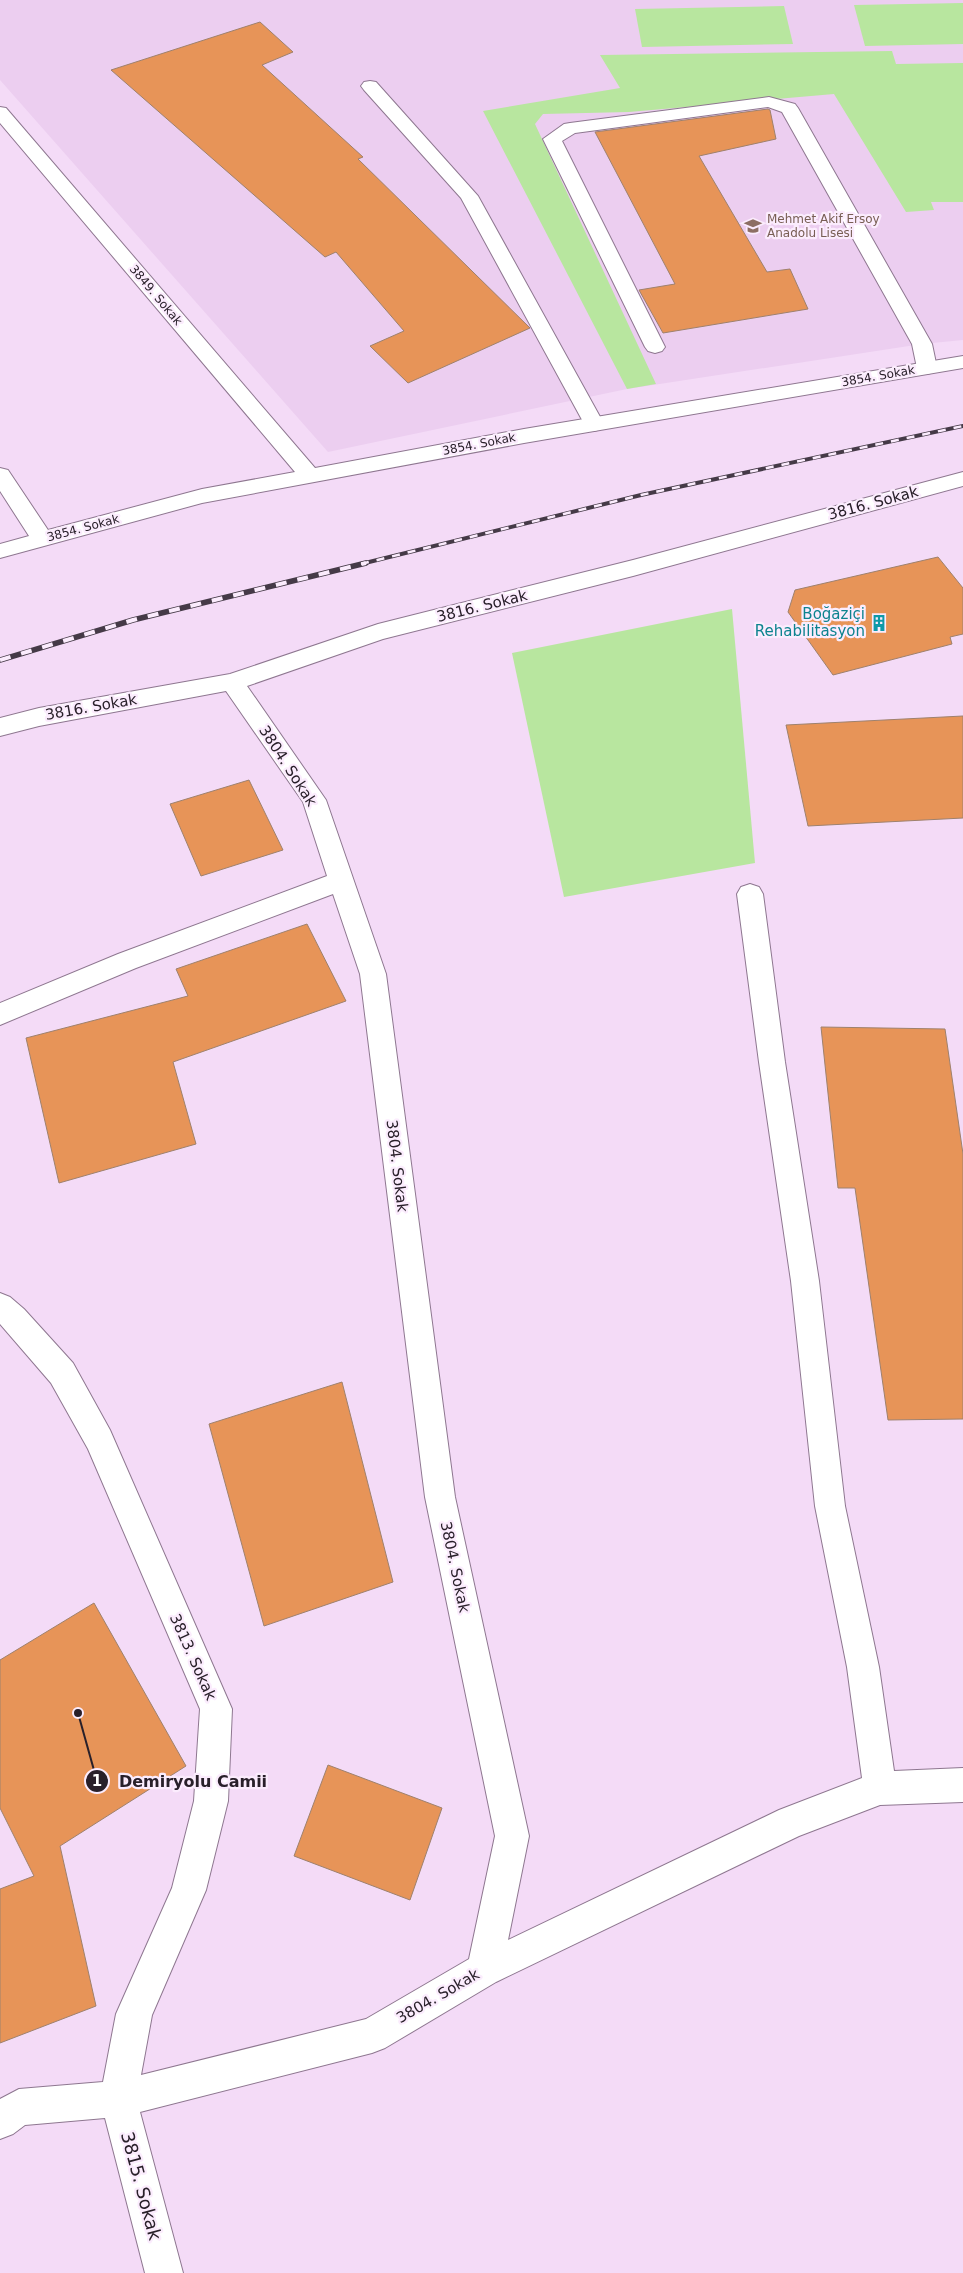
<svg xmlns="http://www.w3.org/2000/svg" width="963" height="2273" font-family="'DejaVu Sans',sans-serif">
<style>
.built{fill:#eccef0}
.green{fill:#b8e69f}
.building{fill:#e79458;stroke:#9e816d}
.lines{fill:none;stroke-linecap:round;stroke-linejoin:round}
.lane-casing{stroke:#8e7790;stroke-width:2}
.street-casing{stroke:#8e7790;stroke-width:2}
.lane{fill:#fff;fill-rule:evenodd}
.street{fill:#fff;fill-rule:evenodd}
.rail-far1-casing{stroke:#453a47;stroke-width:4}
.rail-casing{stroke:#453a47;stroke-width:5.5}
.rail-far1{stroke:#fbecfd;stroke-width:2.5;stroke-dasharray:8;stroke-linecap:butt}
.rail{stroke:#fbecfd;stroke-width:4;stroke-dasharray:11;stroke-linecap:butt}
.labels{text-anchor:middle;stroke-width:4.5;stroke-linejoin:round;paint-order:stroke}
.far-education-label{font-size:12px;fill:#785e54;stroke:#fbecfd;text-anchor:start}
.far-street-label{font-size:12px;fill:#29202a;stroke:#fbecfd}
.street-label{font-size:15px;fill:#29202a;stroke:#fbecfd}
.culture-label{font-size:15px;fill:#0d838f;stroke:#fbecfd;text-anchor:end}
.near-street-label{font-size:18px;fill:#29202a;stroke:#fbecfd}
.leader{fill:none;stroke:#29202a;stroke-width:2}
.callout-dot{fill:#29202a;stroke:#fbecfd;stroke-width:2}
.mark-label{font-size:15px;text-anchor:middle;font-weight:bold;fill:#fff}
.callout-label{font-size:16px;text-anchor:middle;font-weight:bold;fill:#29202a;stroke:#fbecfd;stroke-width:4.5;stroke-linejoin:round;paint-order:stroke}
</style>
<rect width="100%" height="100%" fill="#f4dbf7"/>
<path class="built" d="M0,0H963V340L922,344L627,389L328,452L0,80Z"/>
<g class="green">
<path d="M963,3V44L865,46L854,5Z"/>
<path d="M784,6L793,44L642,47L635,9Z"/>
<path d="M892,51L896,64L963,63V202H931L934,210L906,212L834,94L629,112L543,114L535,124L656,384L627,389L483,111L620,88L600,55Z"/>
<path d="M732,609L755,863L564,897L512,653Z"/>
</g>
<g class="building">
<path d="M260,22L293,52L262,65L363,157L358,159L530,328L408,383L370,346L404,331L336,252L325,257L111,70Z"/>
<path d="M768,109L770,110L776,139L699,156L767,272L790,269L808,309L663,333L639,290L675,284L595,132Z"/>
<path d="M938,557L963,588V634L950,637L952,644L833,675L788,612L795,590Z"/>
<path d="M963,716V818L808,826L786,725Z"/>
<path d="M249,780L283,850L201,876L170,804Z"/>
<path d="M307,924L346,1001L173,1062L196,1144L59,1183L26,1038L188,996L176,969Z"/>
<path d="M821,1027L945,1029L963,1154V1419L888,1420L855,1188H838Z"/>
<path d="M342,1382L393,1582L264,1626L209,1424Z"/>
<path d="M94,1603L186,1766L60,1846L96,2006L0,2043V1889L34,1876L0,1808V1660Z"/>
<path d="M328,1765L442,1808L410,1900L294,1856Z"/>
</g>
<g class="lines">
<g class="lane-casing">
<g id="lane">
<path d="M370,81L376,82L478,196L604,424L601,429L594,431L587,429L461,198L364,90L361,86L364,82Z"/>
<path d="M769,97L795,104L798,108L932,344L937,368L934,372L927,374L920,372L917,368L912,344L782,112L768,107L575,133L562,141L665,347L662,351L655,353L648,351L645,347L543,139L564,124L570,123Z"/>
</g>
</g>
<g class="street-casing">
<g id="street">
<path d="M0,107L6,108L315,468L524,429L963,356V368L524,443L202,503L0,558V544L29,536L0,491V468L8,470L48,530L202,489L295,472L0,123Z"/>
<path d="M963,472V486L633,576L383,639L247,686L326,800L386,974L455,1497L529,1836L508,1940L779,1810L862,1778L847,1667L815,1506L791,1281L759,1062L737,894L741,887L750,884L759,887L763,894L785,1062L819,1281L845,1506L879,1667L894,1771L963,1768V1802L880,1805L799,1836L496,1982L385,2048L372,2053L140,2112L183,2273H145L105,2118L25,2125L13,2134L0,2139V2099L19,2089L103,2082L116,2014L172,1888L194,1801L200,1709L88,1449L51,1383L0,1324V1293L10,1297L24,1309L73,1363L110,1430L232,1709L228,1801L206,1890L152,2015L141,2075L366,2019L469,1959L495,1836L425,1497L360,974L333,894L136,968L0,1025V1003L118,954L327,876L303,802L226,691L39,726L0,736V718L39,708L230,674L378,624L633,560Z"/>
</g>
</g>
<use href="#lane" class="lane"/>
<use href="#street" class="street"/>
<g class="rail-far1-casing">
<path id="rail-far1" d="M361,564L641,495L963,426"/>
</g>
<g class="rail-casing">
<path id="rail" d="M0,660L133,620L366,563"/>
</g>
<use href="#rail-far1" class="rail-far1"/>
<use href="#rail" class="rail"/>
</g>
<defs>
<g id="school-bare" transform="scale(1.35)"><path d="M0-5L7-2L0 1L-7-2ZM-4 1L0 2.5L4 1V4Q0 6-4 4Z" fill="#8d6e63" stroke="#fbecfd" stroke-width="2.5" paint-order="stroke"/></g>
<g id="building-bare" transform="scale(1.35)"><path d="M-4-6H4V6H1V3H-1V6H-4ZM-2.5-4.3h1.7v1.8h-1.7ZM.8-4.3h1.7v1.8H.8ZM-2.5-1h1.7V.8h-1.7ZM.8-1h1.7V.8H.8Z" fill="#0f9aa8" stroke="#fbecfd" stroke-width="2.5" paint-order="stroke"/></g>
</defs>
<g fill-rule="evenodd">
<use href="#school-bare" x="753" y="226"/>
<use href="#building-bare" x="879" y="623"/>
</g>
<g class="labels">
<g class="far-education-label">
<text x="767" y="223">Mehmet Akif Ersoy<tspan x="767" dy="14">Anadolu Lisesi</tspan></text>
</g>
<g class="far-street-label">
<text transform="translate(156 295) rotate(50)" y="4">3849. Sokak</text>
<text transform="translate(878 376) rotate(-10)" y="4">3854. Sokak</text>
<text transform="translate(479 444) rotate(-11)" y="4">3854. Sokak</text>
<text transform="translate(83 528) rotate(-15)" y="4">3854. Sokak</text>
</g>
<g class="street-label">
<text transform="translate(873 503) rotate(-15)" y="5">3816. Sokak</text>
<text transform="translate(482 606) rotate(-14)" y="5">3816. Sokak</text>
<text transform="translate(91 707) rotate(-10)" y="5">3816. Sokak</text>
<text transform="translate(288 766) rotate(57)" y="5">3804. Sokak</text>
<text transform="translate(397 1166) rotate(83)" y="5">3804. Sokak</text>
<text transform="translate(455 1567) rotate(78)" y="5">3804. Sokak</text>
<text transform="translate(193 1657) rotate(66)" y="5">3813. Sokak</text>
<text transform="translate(438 1996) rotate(-30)" y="5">3804. Sokak</text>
</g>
<g class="culture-label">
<text x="865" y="619">Boğaziçi<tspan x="865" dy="17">Rehabilitasyon</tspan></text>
</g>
<g class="near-street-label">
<text transform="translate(141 2186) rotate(75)" y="6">3815. Sokak</text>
</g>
</g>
<path class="leader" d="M78 1713L97 1781"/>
<g class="callout-dot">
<circle cx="78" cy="1713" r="5"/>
<circle cx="97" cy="1781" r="12"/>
</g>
<g class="mark-label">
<text x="97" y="1786">1</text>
</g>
<g class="callout-label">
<text x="193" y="1787">Demiryolu Camii</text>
</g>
</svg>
